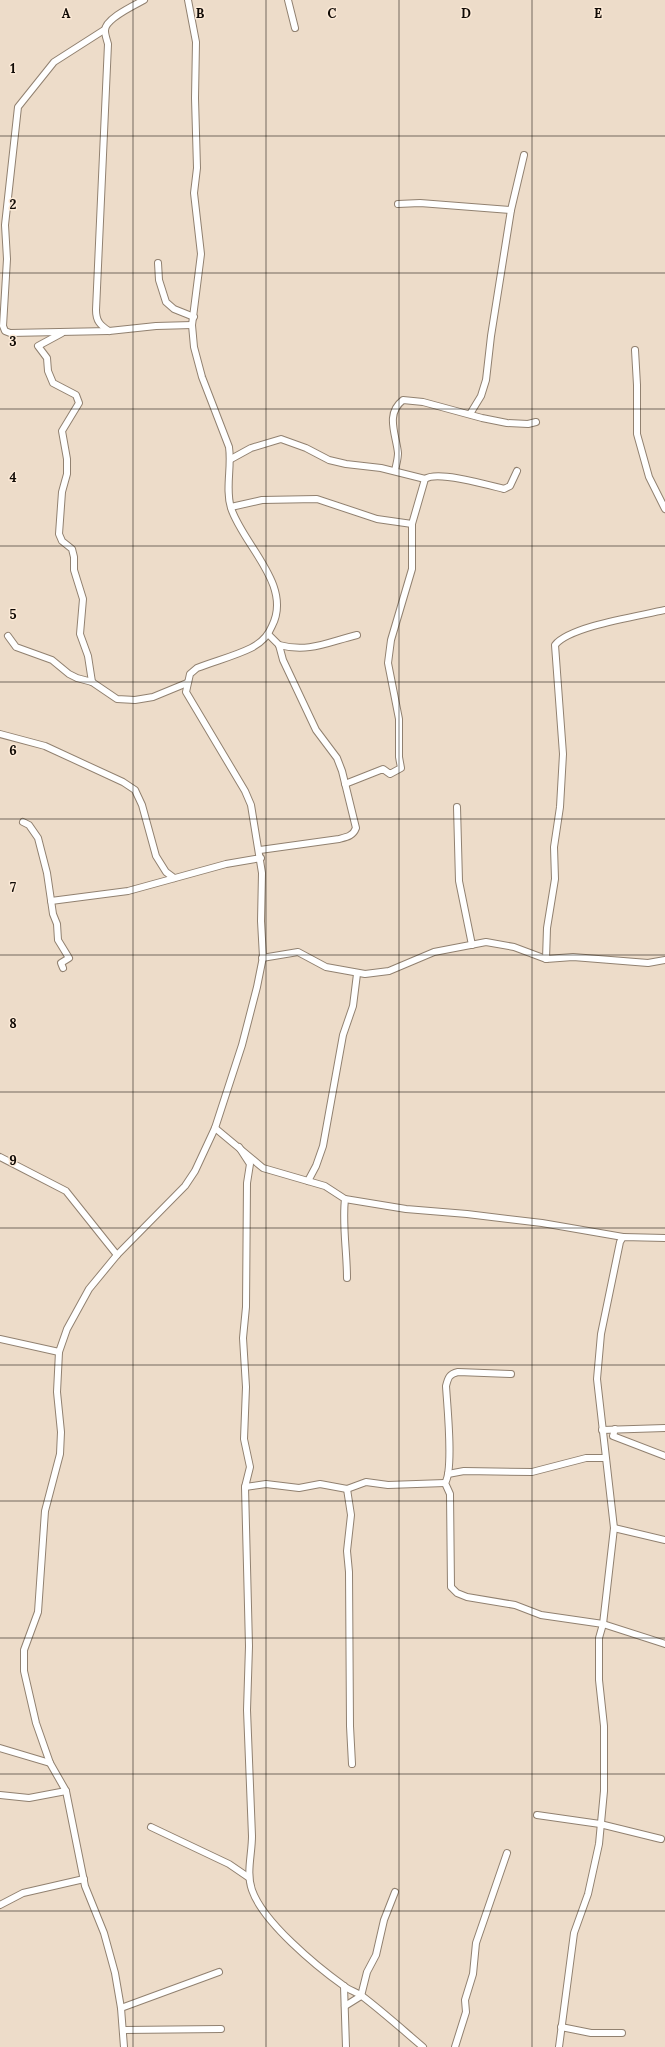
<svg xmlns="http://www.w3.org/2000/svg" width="665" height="2047" font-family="Lora,serif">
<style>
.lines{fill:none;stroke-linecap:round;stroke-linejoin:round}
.street-casing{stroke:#918170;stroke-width:8}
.street{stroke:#fff;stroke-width:6}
.grid{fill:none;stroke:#110b06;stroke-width:1;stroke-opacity:0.55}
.grid-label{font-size:13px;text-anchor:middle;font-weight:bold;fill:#110b06;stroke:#fbe9d6;stroke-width:3;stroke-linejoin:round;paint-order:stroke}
</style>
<rect width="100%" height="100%" fill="#eddcc9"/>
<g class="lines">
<g class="street-casing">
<g id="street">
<path d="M288,0L295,28"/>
<path d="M104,30L54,62L18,107L5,225L7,259L3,326L5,331L10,333L109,331L156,326L192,325"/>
<path d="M398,204L420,203L511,210"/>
<path d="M158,263L159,280L166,302L174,309L194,317"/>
<path d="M109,331C100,325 96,321 96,310L108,44C107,40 105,35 105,31C104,19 135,5 144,0"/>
<path d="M62,333L38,346L47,358L48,371L53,383L76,395L79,403L62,431L67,459V474L62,492L59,534L62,541L72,549L74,557V570L83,599L80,634L88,656L92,682"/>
<path d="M635,350L637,385V434L649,477L665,509"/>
<path d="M470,414L481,396L486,380L491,336L511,210L524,155"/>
<path d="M231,459L251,448L281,439L306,448L329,460L346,464L381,468L425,479"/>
<path d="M395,471C396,465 398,459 398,453C396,434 385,414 403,400L423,402L482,418L507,423L528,424L536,422"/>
<path d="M231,507L262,500L317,499L377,519L412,524"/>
<path d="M8,636L16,647L52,660L69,674L77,678L92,682L117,699L135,700L153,697L187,683"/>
<path d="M279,645C309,653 328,642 357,635"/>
<path d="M0,734L45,746L123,782L135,790L142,805L156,856L166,872L174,878"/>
<path d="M345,784L383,769L390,774L401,768L399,757V719L388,663L391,640L412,569V524L425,479C437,470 488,485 504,489L510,486L517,471"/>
<path d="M457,807L459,881L472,945"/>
<path d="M23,822L29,825L38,838L47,873L53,914L57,924L58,940L69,958L61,963L63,968"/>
<path d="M260,850L339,839C347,837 353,836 356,828L342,771L337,758L316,730L283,660L279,645L268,634"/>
<path d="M51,901L128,891L226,864L261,858"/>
<path d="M262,958L298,952L326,967L365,974L389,971L434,952L486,942L514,947L546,959L573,957L648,963L665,960"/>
<path d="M546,959L547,928L555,879L554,847L560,807L563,754L555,645C570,626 640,616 665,610"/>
<path d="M215,1128L263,1168L325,1186L345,1199C342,1224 347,1251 347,1278"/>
<path d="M239,1147L250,1164L247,1183L246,1307L243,1338L246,1387L244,1439L250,1467L245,1487L249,1646L247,1710L252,1836C252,1854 246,1873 252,1890C263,1922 316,1966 344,1986C349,1990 356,1992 362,1996C383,2012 403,2030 423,2047"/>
<path d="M0,1157L66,1191L117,1255"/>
<path d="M308,1181L316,1166L323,1146L343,1035L353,1006L357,974"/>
<path d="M345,1199L406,1209L467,1214L542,1223L623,1237"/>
<path d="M0,1339L59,1352"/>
<path d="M511,1374L458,1372C449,1374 448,1378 446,1386C447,1404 454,1470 445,1483L450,1494L451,1587L457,1593L467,1597L515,1605L541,1615L603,1624L665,1644"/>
<path d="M615,1429L613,1436L665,1456"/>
<path d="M602,1430L665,1428"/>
<path d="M448,1474L464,1471L532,1472L586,1458H605"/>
<path d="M245,1487L266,1484L299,1488L320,1484L347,1489L366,1482L388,1485L445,1483"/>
<path d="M347,1489L351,1515L347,1551L349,1572L350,1726L352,1764"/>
<path d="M614,1528L665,1540"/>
<path d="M0,1748L50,1763"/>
<path d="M0,1795L29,1798L66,1791"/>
<path d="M537,1815L600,1824L661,1839"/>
<path d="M151,1827L229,1864L248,1877"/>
<path d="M0,1905L23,1893L84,1879"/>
<path d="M344,1986L346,2047"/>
<path d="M345,2006L361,1996L367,1972L376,1955L384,1920L395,1892"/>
<path d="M121,2008L219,1972"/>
<path d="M561,2027L591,2033H622"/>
<path d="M124,2030L221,2029"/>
<path d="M124,2047L121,2008L115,1973L104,1933L85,1886L66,1791L50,1763L36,1723L24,1671V1650L38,1612L45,1511L60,1454L61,1432L57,1392L59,1352L67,1329L89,1289L117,1255L185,1186L195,1171L215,1128L242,1045L257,987L263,957L261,921L262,873L251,805L245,791L186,692L190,674L197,668C215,661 235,656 251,648C261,643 268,636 272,626C293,585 243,545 231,508C225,489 232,467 229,447L202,377L194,347L192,325L201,254L194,193L197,168L195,98L196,42L188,0"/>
<path d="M455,2047L466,2012L465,2000L473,1974L476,1943L507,1853"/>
<path d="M559,2047L574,1933L588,1894L599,1844L604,1791V1726L599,1680V1638L603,1624L614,1528L597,1379L601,1334L620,1242L623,1237L665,1238"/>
</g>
</g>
<use href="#street" class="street"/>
</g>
<path class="grid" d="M133,0V2047M266,0V2047M399,0V2047M532,0V2047M0,136H665M0,273H665M0,409H665M0,546H665M0,682H665M0,819H665M0,955H665M0,1092H665M0,1228H665M0,1365H665M0,1501H665M0,1638H665M0,1774H665M0,1911H665"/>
<g class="grid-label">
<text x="66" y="18">A</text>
<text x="200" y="18">B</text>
<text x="332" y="18">C</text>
<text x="466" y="18">D</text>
<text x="598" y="18">E</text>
<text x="13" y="73">1</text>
<text x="13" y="209">2</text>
<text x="13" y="346">3</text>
<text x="13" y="482">4</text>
<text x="13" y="619">5</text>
<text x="13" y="755">6</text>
<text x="13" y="892">7</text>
<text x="13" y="1028">8</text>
<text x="13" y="1165">9</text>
</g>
</svg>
